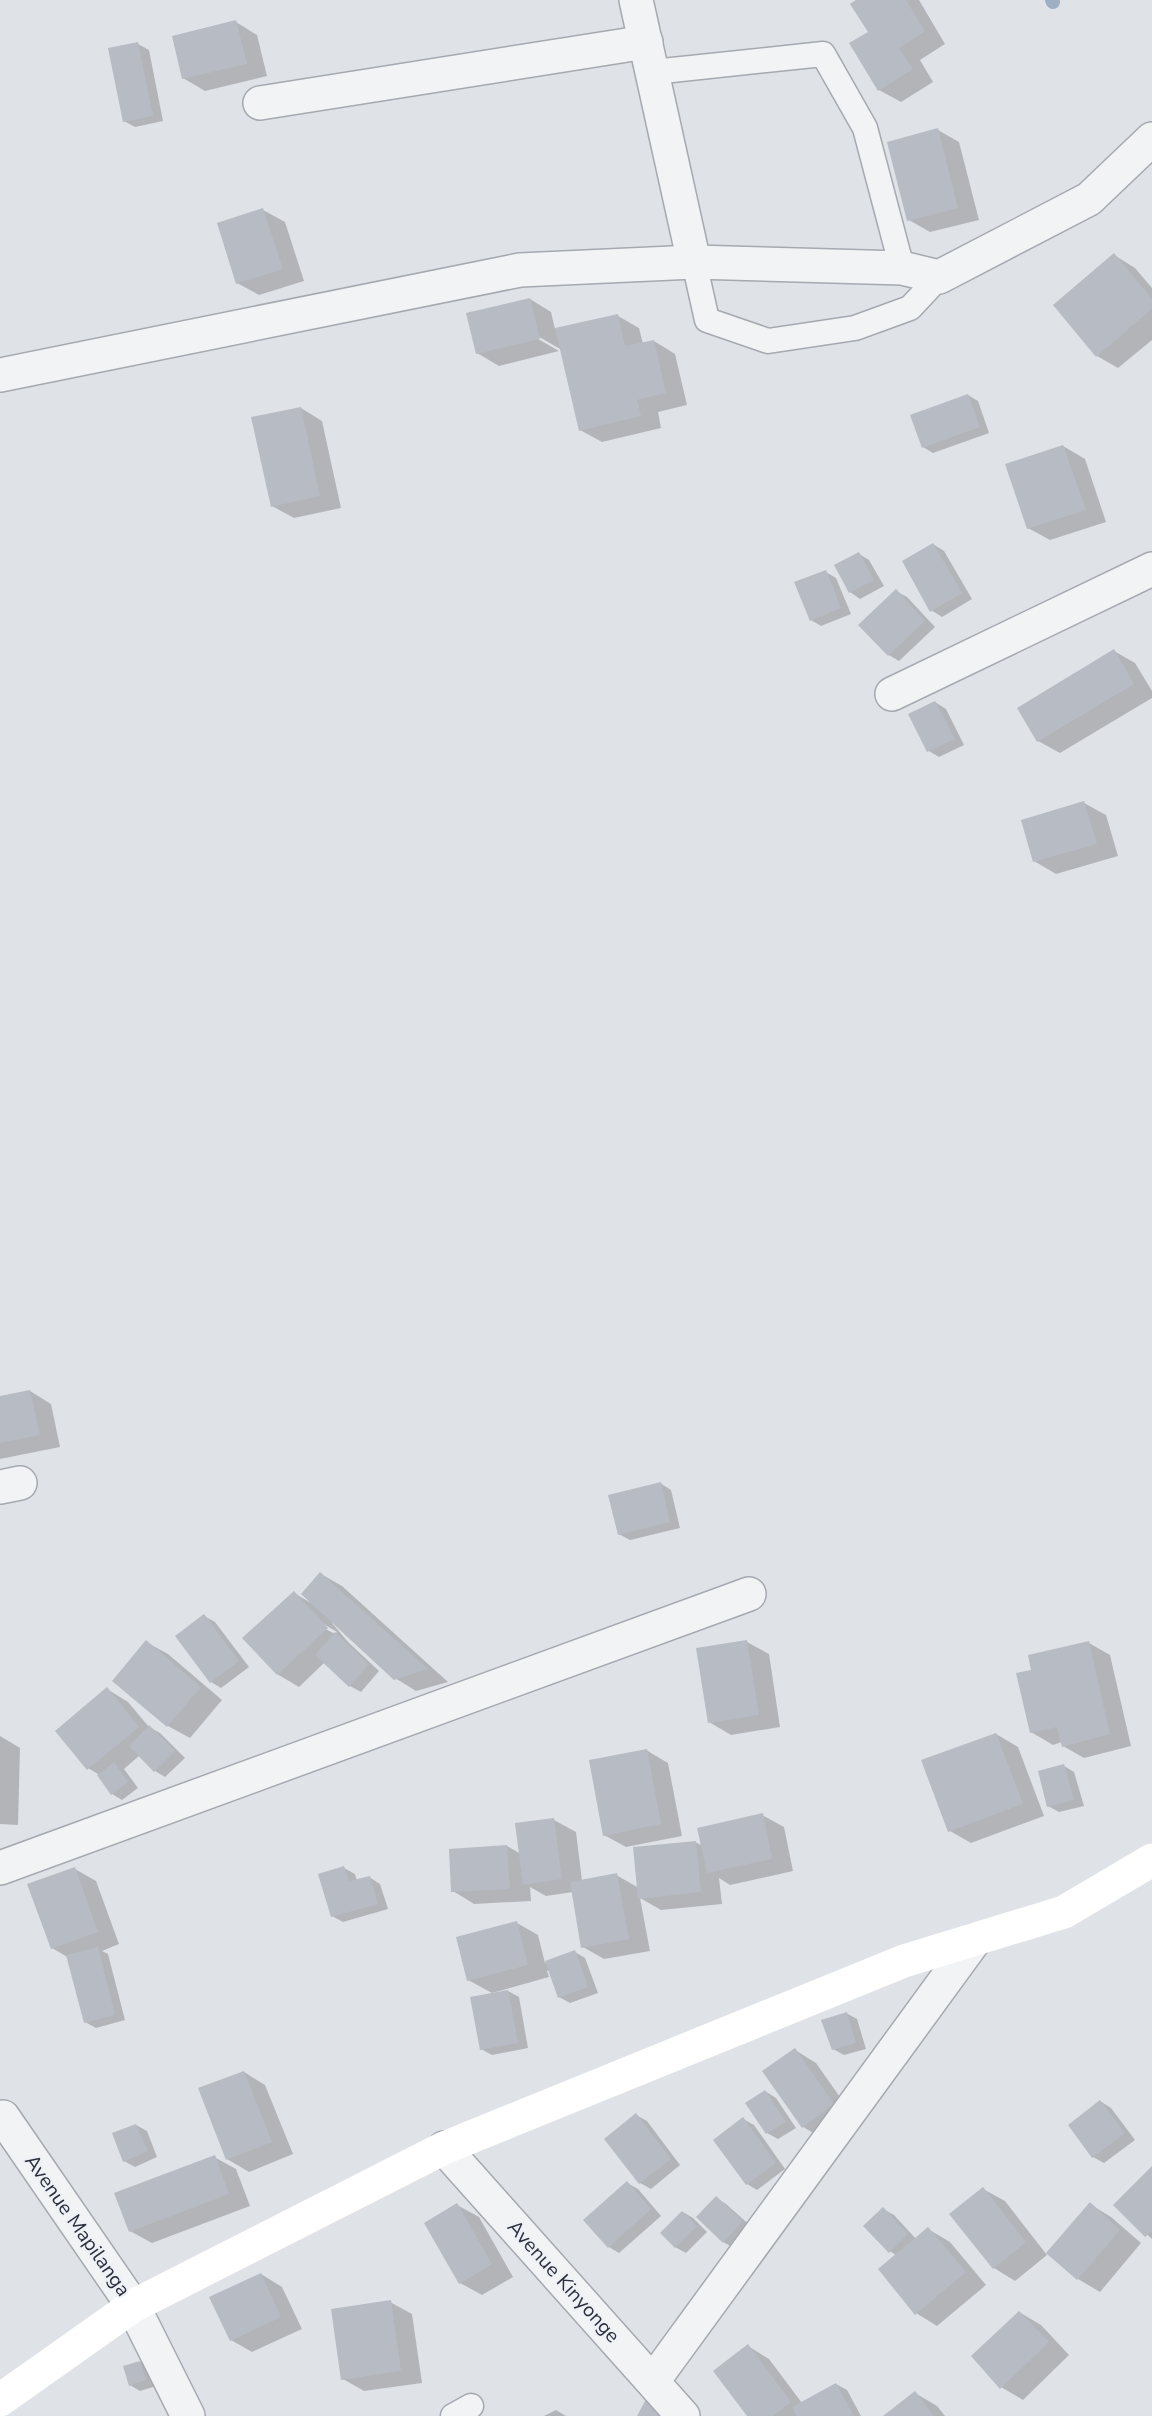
<svg xmlns="http://www.w3.org/2000/svg" width="1152" height="2416" font-family="'Nunito Sans',sans-serif">
<style>
.shadow{fill:#0003;fill-rule:evenodd}
.lines{fill:none;stroke-linecap:round;stroke-linejoin:round}
.stream{stroke:#9eaec3;stroke-width:14}
.building{fill:#b7bbc3}
.lane-casing{stroke:#a5a9b0;stroke-width:27}
.street-casing{stroke:#a5a9b0;stroke-width:36}
.lane{stroke:#f1f3f5;stroke-width:24}
.street{stroke:#f1f3f5;stroke-width:33}
.secondary{stroke:#fff;stroke-width:33}
.labels{text-anchor:middle;stroke-width:4.5;stroke-linejoin:round;paint-order:stroke}
.street-label{font-size:20px;fill:#2a2f3c;stroke:#eef1f5}
</style>
<rect width="100%" height="100%" fill="#dfe2e7"/>
<g class="shadow">
<path d="M859,0H919L945,44L920,60L933,82L901,102L879,90L870,32Z"/>
<path d="M236,22L257,35L267,76L205,91L183,78Z"/>
<path d="M138,44L149,50L163,121L135,127L124,121Z"/>
<path d="M938,130L959,142L979,220L930,232L909,220Z"/>
<path d="M263,210L285,222L304,281L259,295L237,283Z"/>
<path d="M1114,255L1135,268L1152,288V340L1118,368L1097,356Z"/>
<path d="M530,299L551,312L555,329L618,316L639,328L643,344L654,341L675,354L687,405L658,412L661,428L602,442L580,430L562,350L534,334L533,336L559,351L499,366L477,353Z"/>
<path d="M968,395L978,401L989,433L933,453L923,447Z"/>
<path d="M301,408L322,421L341,508L294,518L272,506Z"/>
<path d="M1063,446L1085,459L1106,522L1050,540L1028,528Z"/>
<path d="M933,544L944,551L972,599L942,617L931,610Z"/>
<path d="M859,554L869,560L884,586L860,599L850,592Z"/>
<path d="M826,572L836,578L851,614L821,626L811,620Z"/>
<path d="M896,591L907,597L935,627L899,661L889,655L860,625Z"/>
<path d="M1114,651L1135,663L1152,691V698L1060,753L1038,741Z"/>
<path d="M935,702L946,709L964,745L939,757L929,751Z"/>
<path d="M1084,803L1106,815L1118,856L1056,874L1034,861Z"/>
<path d="M30,1391L51,1404L60,1447L0,1459V1397Z"/>
<path d="M660,1483L671,1490L680,1528L630,1540L619,1534Z"/>
<path d="M321,1574L342,1586L448,1682L416,1691L395,1678L333,1621L332,1623L348,1642L379,1671L361,1692L350,1686L325,1662L299,1687L277,1674L294,1593L311,1603ZM322,1623L337,1632L335,1634L320,1626Z"/>
<path d="M204,1616L215,1622L249,1667L221,1688L211,1682Z"/>
<path d="M146,1642L168,1654L222,1700L190,1738L168,1726L114,1680Z"/>
<path d="M747,1642L769,1654L780,1727L731,1735L709,1722Z"/>
<path d="M1089,1643L1110,1655L1131,1746L1084,1758L1063,1746L1062,1742L1053,1745L1031,1732L1033,1671Z"/>
<path d="M107,1689L128,1702L149,1727L160,1733L185,1758L165,1777L155,1771L140,1755L124,1769L138,1788L122,1800L112,1794L98,1774L88,1768Z"/>
<path d="M996,1734L1018,1747L1044,1816L971,1843L950,1831Z"/>
<path d="M0,1736L20,1748L18,1825L0,1824Z"/>
<path d="M646,1750L668,1763L682,1836L626,1847L604,1835Z"/>
<path d="M1064,1766L1074,1772L1084,1806L1059,1812L1048,1806Z"/>
<path d="M762,1815L784,1827L793,1871L730,1885L719,1878L722,1904L661,1910L640,1898L650,1951L604,1959L583,1947L573,1892L546,1896L530,1887L531,1901L474,1904L453,1891L507,1846L521,1854L554,1820L576,1832L582,1881L616,1875L639,1888L695,1842L703,1846Z"/>
<path d="M344,1868L355,1874L357,1881L369,1877L380,1884L388,1909L343,1922L332,1916Z"/>
<path d="M75,1869L96,1881L119,1944L102,1951L108,1954L125,2020L96,2028L85,2022L69,1958L52,1948Z"/>
<path d="M517,1923L538,1935L545,1963L575,1952L585,1958L598,1993L570,2003L559,1997L549,1970L547,1971L549,1977L492,1993L468,1980Z"/>
<path d="M508,1991L519,1997L528,2048L492,2055L481,2049Z"/>
<path d="M846,2013L857,2019L866,2049L844,2055L833,2049Z"/>
<path d="M795,2050L816,2063L854,2117L824,2139L803,2127Z"/>
<path d="M244,2072L265,2085L293,2154L249,2172L227,2159Z"/>
<path d="M765,2091L776,2098L796,2128L778,2139L767,2133Z"/>
<path d="M1100,2101L1111,2108L1135,2140L1104,2163L1093,2157L1070,2125Z"/>
<path d="M636,2115L647,2121L680,2165L651,2189L640,2183Z"/>
<path d="M743,2119L754,2125L785,2169L757,2190L747,2184Z"/>
<path d="M136,2125L147,2131L157,2157L135,2167L124,2161Z"/>
<path d="M214,2157L236,2169L250,2206L152,2243L130,2231Z"/>
<path d="M1152,2168V2239L1115,2205Z"/>
<path d="M627,2183L638,2189L661,2216L619,2253L609,2247Z"/>
<path d="M983,2189L1005,2201L1047,2255L1015,2281L994,2268Z"/>
<path d="M716,2198L726,2204L753,2228L734,2248L723,2242Z"/>
<path d="M1090,2204L1111,2217L1141,2243L1100,2292L1078,2279L1048,2253Z"/>
<path d="M457,2205L479,2217L513,2277L482,2295L460,2283Z"/>
<path d="M883,2209L894,2215L916,2239L928,2229L950,2242L986,2285L937,2326L916,2313L897,2256L890,2251Z"/>
<path d="M683,2212L693,2218L707,2232L686,2253L675,2247Z"/>
<path d="M261,2274L282,2287L302,2329L252,2352L231,2340Z"/>
<path d="M390,2302L412,2314L422,2383L364,2391L343,2379Z"/>
<path d="M1019,2312L1041,2325L1069,2355L1023,2400L1001,2387Z"/>
<path d="M748,2346L769,2359L802,2403L836,2384L847,2390L861,2416H749Z"/>
<path d="M140,2362L151,2368L156,2386L140,2391L130,2385Z"/>
<path d="M915,2393L937,2406L945,2416H886Z"/>
<path d="M556,2410L566,2416H544Z"/>
</g>
<g class="lines">
<path class="stream" d="M1052,0L1053,2"/>
</g>
<g class="building">
<path d="M856,0H906L925,31L899,48L913,69L878,91L849,43L868,32L850,4Z"/>
<path d="M236,20L247,64L182,79L172,36Z"/>
<path d="M138,42L153,116L123,122L108,48Z"/>
<path d="M938,128L958,208L907,221L887,142Z"/>
<path d="M263,208L283,269L236,284L217,223Z"/>
<path d="M1114,253L1152,299V309L1096,357L1053,305Z"/>
<path d="M530,298L540,339L476,354L466,313Z"/>
<path d="M618,314L625,346L654,340L666,393L637,400L641,416L579,431L555,328Z"/>
<path d="M968,394L980,427L922,448L910,415Z"/>
<path d="M301,407L320,496L271,507L251,417Z"/>
<path d="M1063,445L1086,510L1027,529L1005,464Z"/>
<path d="M933,543L962,593L930,612L902,561Z"/>
<path d="M859,552L874,580L849,593L834,565Z"/>
<path d="M826,570L841,608L810,621L794,582Z"/>
<path d="M896,589L925,621L888,656L858,625Z"/>
<path d="M1114,649L1134,684L1037,742L1017,708Z"/>
<path d="M935,701L955,739L927,752L908,714Z"/>
<path d="M1084,801L1097,844L1033,862L1021,820Z"/>
<path d="M30,1390L40,1435L0,1443V1396Z"/>
<path d="M661,1482L670,1522L618,1535L608,1495Z"/>
<path d="M320,1572L428,1669L394,1680L301,1594Z"/>
<path d="M294,1591L328,1628L277,1675L242,1638Z"/>
<path d="M204,1614L239,1661L210,1683L175,1636Z"/>
<path d="M335,1632L369,1664L349,1687L315,1655Z"/>
<path d="M146,1640L201,1687L167,1727L112,1681Z"/>
<path d="M747,1640L759,1715L708,1723L696,1648Z"/>
<path d="M1089,1641L1110,1734L1062,1747L1057,1727L1030,1733L1016,1673L1031,1670L1028,1655Z"/>
<path d="M107,1687L139,1727L87,1770L55,1731Z"/>
<path d="M149,1725L175,1751L154,1772L129,1746Z"/>
<path d="M996,1733L1023,1804L948,1832L921,1760Z"/>
<path d="M647,1749L661,1824L603,1836L589,1760Z"/>
<path d="M114,1762L128,1782L111,1795L97,1775Z"/>
<path d="M1064,1764L1074,1800L1047,1807L1038,1771Z"/>
<path d="M763,1813L772,1859L707,1873L697,1828Z"/>
<path d="M554,1818L562,1879L523,1885L515,1823Z"/>
<path d="M696,1841L701,1892L638,1899L633,1847Z"/>
<path d="M507,1845L510,1889L451,1892L449,1849Z"/>
<path d="M344,1866L349,1881L370,1876L378,1904L331,1917L318,1874Z"/>
<path d="M75,1867L98,1932L51,1949L27,1884Z"/>
<path d="M617,1873L629,1939L581,1948L570,1882Z"/>
<path d="M517,1921L528,1965L467,1981L456,1937Z"/>
<path d="M98,1947L115,2015L84,2023L66,1955Z"/>
<path d="M575,1950L588,1987L558,1998L545,1961Z"/>
<path d="M508,1990L518,2043L480,2050L470,1997Z"/>
<path d="M847,2012L856,2043L832,2050L821,2020Z"/>
<path d="M795,2048L834,2104L802,2128L762,2071Z"/>
<path d="M244,2071L272,2142L226,2160L198,2088Z"/>
<path d="M765,2090L786,2122L766,2134L745,2103Z"/>
<path d="M1100,2100L1125,2133L1092,2158L1068,2125Z"/>
<path d="M636,2113L671,2159L639,2184L604,2139Z"/>
<path d="M743,2117L776,2163L746,2185L713,2140Z"/>
<path d="M136,2124L148,2151L123,2162L112,2133Z"/>
<path d="M215,2155L229,2194L129,2232L114,2193Z"/>
<path d="M1152,2166V2231L1145,2237L1113,2205Z"/>
<path d="M627,2181L651,2209L608,2248L583,2220Z"/>
<path d="M983,2187L1026,2242L993,2269L949,2214Z"/>
<path d="M716,2196L743,2221L723,2243L696,2217Z"/>
<path d="M1090,2202L1120,2230L1077,2280L1046,2253Z"/>
<path d="M457,2203L492,2264L459,2284L424,2223Z"/>
<path d="M883,2207L908,2234L889,2253L863,2226Z"/>
<path d="M682,2211L697,2226L675,2248L660,2233Z"/>
<path d="M928,2227L966,2272L915,2315L878,2269Z"/>
<path d="M261,2273L281,2317L230,2341L209,2297Z"/>
<path d="M391,2300L401,2371L341,2380L331,2309Z"/>
<path d="M1019,2311L1049,2342L1000,2389L971,2356Z"/>
<path d="M748,2344L791,2402L773,2416H747L713,2371Z"/>
<path d="M140,2361L146,2380L129,2386L123,2366Z"/>
<path d="M836,2383L854,2416H796L792,2407Z"/>
<path d="M653,2386L665,2416H637Z"/>
<path d="M915,2391L934,2416H883Z"/>
</g>
<g class="lines">
<g class="lane-casing">
<g id="lane">
<path d="M653,72L823,54L865,128L902,268"/>
<path d="M694,262L707,320L768,341L855,328L910,308L939,277"/>
<path d="M453,2416L471,2406"/>
</g>
</g>
<g class="street-casing">
<g id="street">
<path d="M636,0L694,262"/>
<path d="M260,103L646,42"/>
<path d="M0,375L520,270L694,262L902,268L939,277L1089,199L1152,139"/>
<path d="M892,694L1152,569"/>
<path d="M0,1487L20,1483"/>
<path d="M0,1868L749,1594"/>
<path d="M0,2118L3,2117L133,2306L188,2416"/>
<path d="M444,2148L683,2416"/>
<path d="M653,2381L974,1941"/>
</g>
</g>
<use href="#lane" class="lane"/>
<use href="#street" class="street"/>
<path class="secondary" d="M0,2400L133,2306L444,2148L904,1961L1064,1912L1152,1860"/>
</g>
<g class="labels">
<g class="street-label">
<text transform="translate(78 2225) rotate(55)" y="7">Avenue Mapilanga</text>
<text transform="translate(564 2281) rotate(48)" y="7">Avenue Kinyonge</text>
</g>
</g>
</svg>
